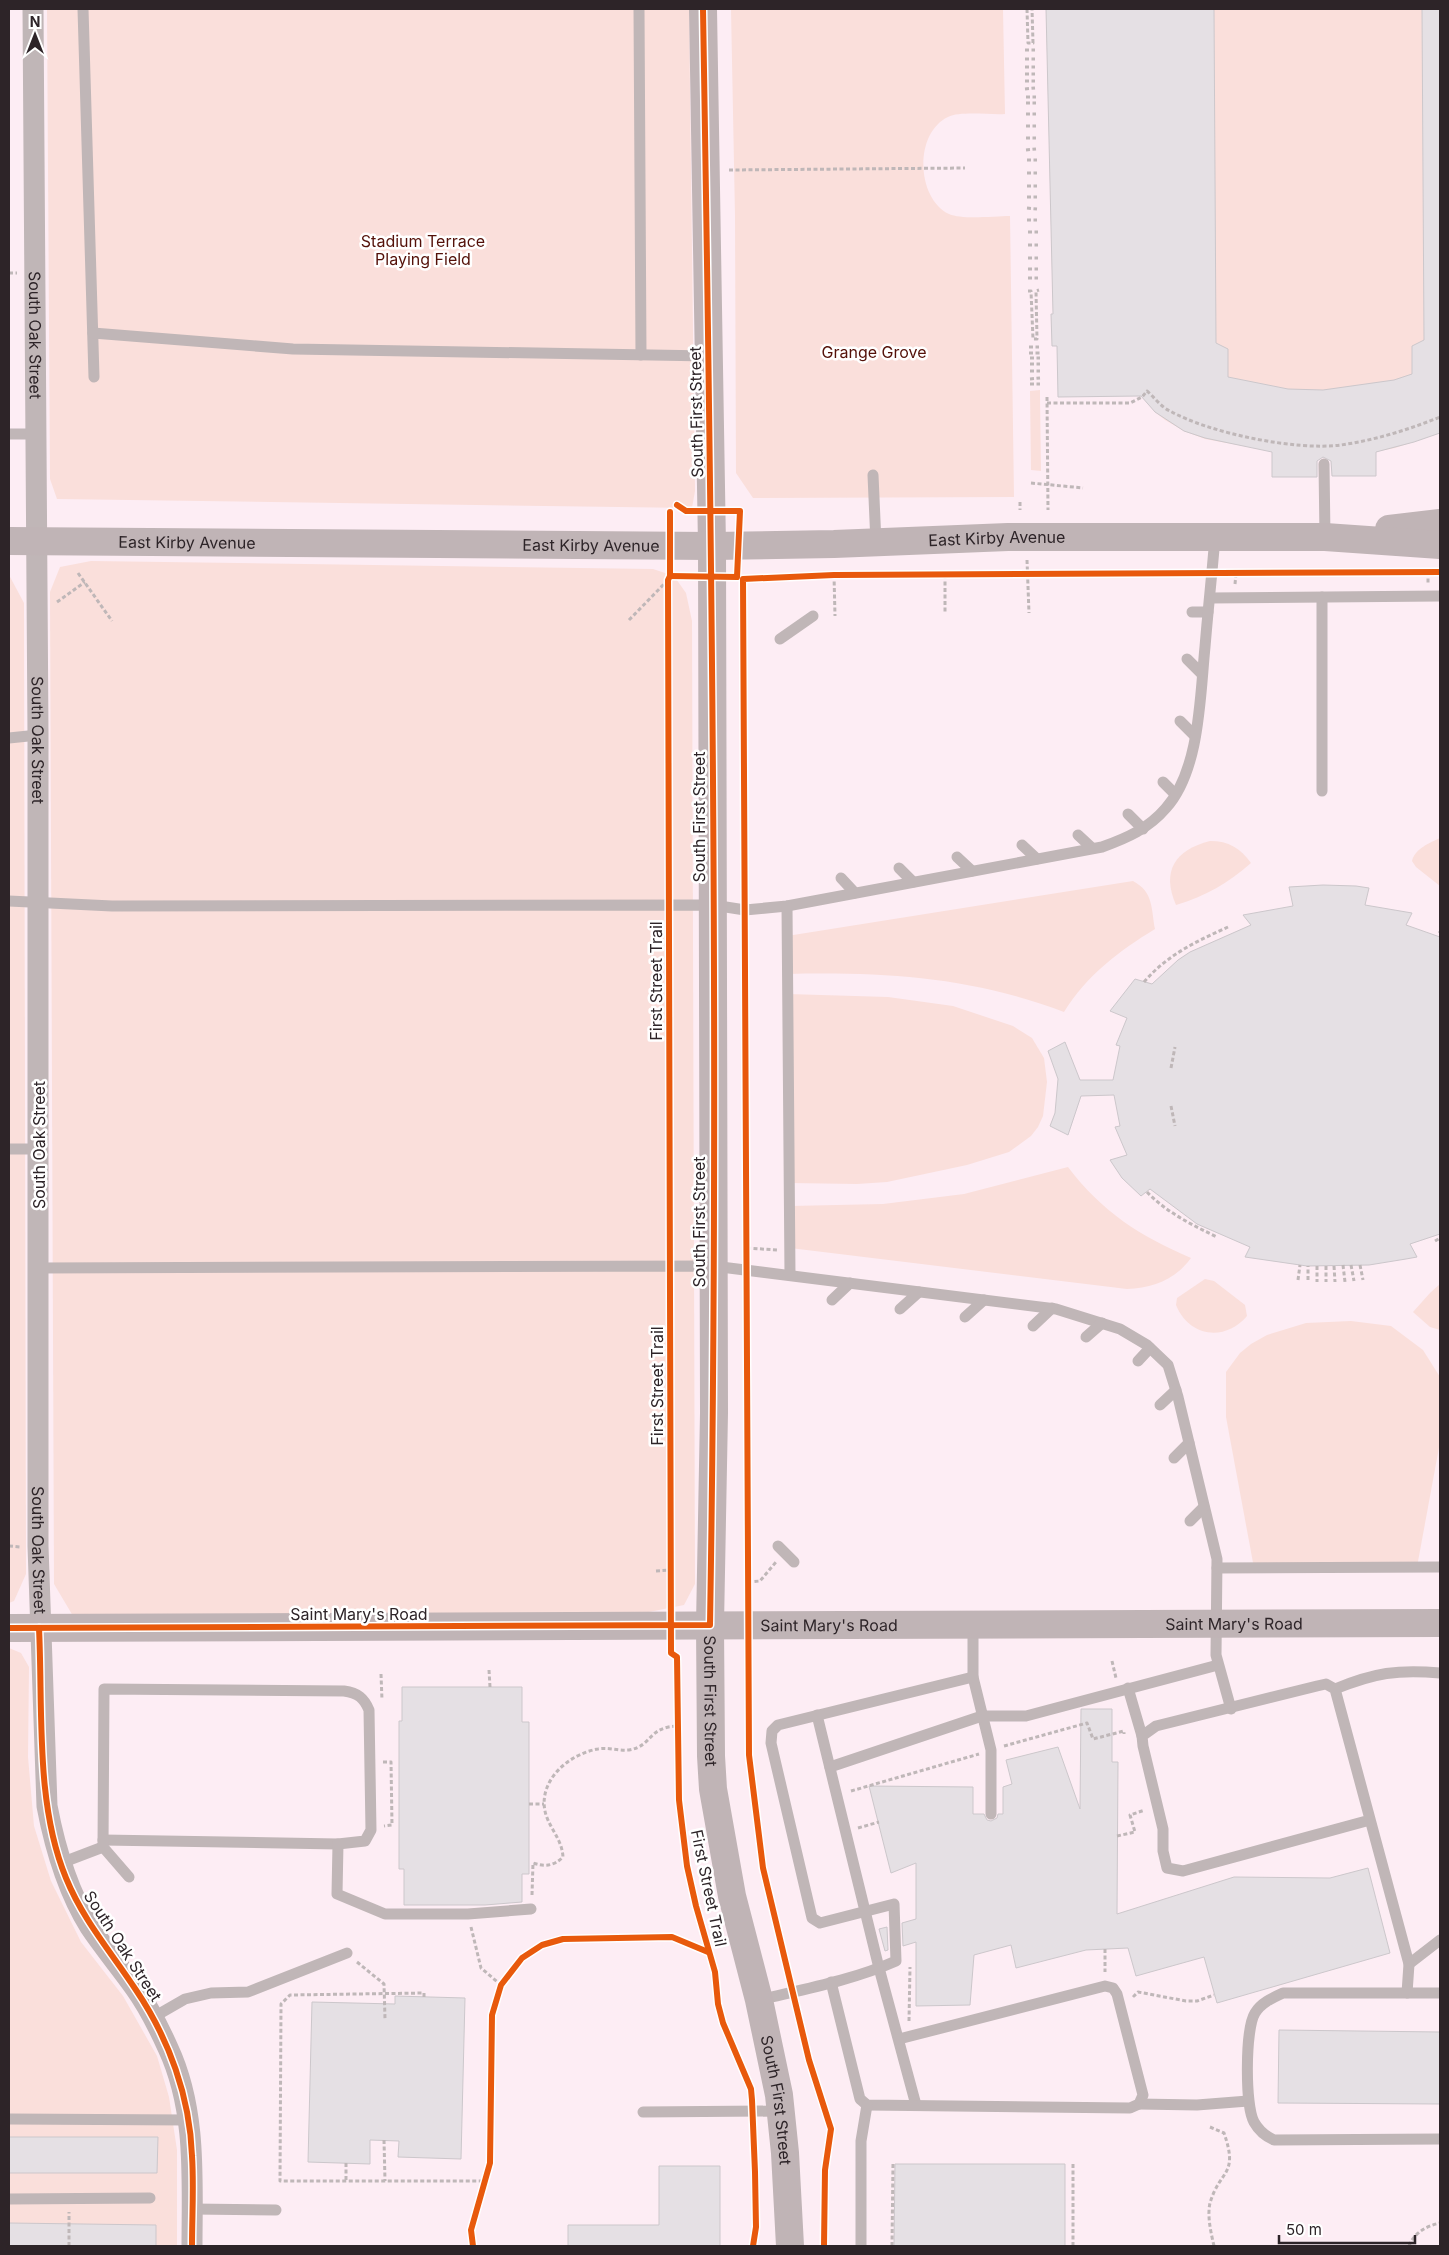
<svg xmlns="http://www.w3.org/2000/svg" width="1449" height="2255" font-family="Inter,sans-serif">
<style>
.built{fill:#fdedf4}
.green{fill:#fadfdb}
.building{fill:#e5e0e4;stroke:#ccc7cb}
.lines{fill:none;stroke-linecap:round;stroke-linejoin:round}
.path{stroke:#bfb7b8;stroke-width:3;stroke-dasharray:4 2.5;stroke-linecap:butt}
.lane{stroke:#c0b6b7;stroke-width:11}
.street{stroke:#c0b6b7;stroke-width:21}
.secondary{stroke:#c0b4b6;stroke-width:28}
.cycleway-casing{stroke:#fff;stroke-width:9}
.cycleway{stroke:#e8590c;stroke-width:6}
.labels{text-anchor:middle;stroke-width:5;stroke-linejoin:round;paint-order:stroke}
.park-label{font-size:16px;fill:#541109;stroke:#fff}
.street-label{font-size:16px;fill:#2d2428;stroke:#fff}
</style>
<rect width="100%" height="100%" fill="#fbf8f9"/>
<rect class="built" x="9" y="9" width="1431" height="2237"/>
<g class="green">
<path d="M47,9H689L695,491L692,508L57,499L50,479Z"/>
<path d="M731,9H1003L1005,114C990,115 960,111 948,117C914,133 916,198 949,214C963,220 994,216 1010,216L1014,497L753,498L736,473L735,216Z"/>
<path d="M1046,9H1440V433L1395,448L1374,452L1292,455L1205,439L1184,431L1165,420L1155,412L1136,388L1057,346H1052L1051,314H1053Z"/>
<path d="M1040,390V397L1041,471L1031,470L1030,391Z"/>
<path d="M91,561L653,569L674,576L686,593L692,621L695,1584L684,1605L649,1612L73,1616L54,1584L50,592L60,567Z"/>
<path d="M9,575L24,603L26,1574L14,1601L9,1603Z"/>
<path d="M1440,838V886L1416,867L1412,861C1415,849 1429,843 1440,838Z"/>
<path d="M1210,841C1229,841 1240,848 1251,863C1228,883 1206,896 1176,905C1161,871 1175,850 1210,841Z"/>
<path d="M1133,881C1154,892 1151,909 1155,929C1119,951 1087,975 1064,1012C971,977 886,972 788,974L787,936Z"/>
<path d="M788,994L888,997L953,1006L1013,1026L1032,1038L1044,1058L1047,1082L1043,1116L1038,1127L1031,1136L1009,1152L967,1165L887,1182L857,1184L789,1183Z"/>
<path d="M1068,1167C1102,1212 1140,1236 1191,1258C1175,1280 1153,1288 1127,1289L790,1248V1206L883,1204L964,1194Z"/>
<path d="M1205,1279L1214,1281L1245,1305L1247,1316C1225,1342 1189,1337 1176,1305L1177,1298Z"/>
<path d="M1440,1284V1330L1430,1327L1413,1312L1430,1293Z"/>
<path d="M1351,1321L1391,1326L1423,1350L1440,1377V1442L1417,1567L1254,1568L1226,1417V1372L1240,1353L1251,1344L1267,1335L1306,1323Z"/>
<path d="M9,1648L21,1653L29,1667L28,1757L34,1826L51,1881L81,1942L123,1996L157,2056L169,2097L177,2150V2246H9Z"/>
</g>
<g class="building">
<path d="M1046,9H1214L1216,343L1228,349V377L1288,389L1323,390L1394,380L1412,374V346L1424,340L1422,9H1440V433L1414,442L1376,452V476H1332L1331,461L1323,457L1317,461V477H1272V452L1205,438L1184,431L1155,412L1141,396L1058,397L1057,346H1052L1051,314H1053Z"/>
<path d="M1323,885L1356,886L1369,888L1365,905L1412,913L1406,925L1440,937V1234L1410,1244L1417,1257L1406,1259L1369,1265L1307,1266L1245,1257L1250,1247L1197,1224L1150,1189L1141,1196L1122,1178L1110,1160L1127,1155L1115,1127L1120,1126L1114,1095L1081,1096L1068,1135L1050,1126L1055,1113L1058,1079L1048,1051L1065,1042L1080,1080H1113L1120,1046L1116,1045L1127,1018L1110,1011L1135,979L1152,984L1178,960L1190,952L1251,925L1243,915L1293,906L1289,887Z"/>
<path d="M402,1687H522V1722H529V1874H522V1902L485,1905H404V1869H399V1721H402Z"/>
<path d="M1081,1709H1112V1762H1118L1117,1914L1234,1877L1330,1878L1368,1868L1390,1953L1217,2003L1204,1957L1136,1976L1128,1948L1086,1950L1016,1968L1011,1945L974,1955L970,2005L916,2006V1942L903,1946L902,1923L916,1919V1863L891,1873L869,1786L973,1787V1814H984L987,1820L991,1821L997,1818L998,1814H1003V1787L1012,1784L1006,1760L1058,1747L1080,1809Z"/>
<path d="M887,1927L888,1950L885,1951L879,1929Z"/>
<path d="M395,1996L465,1998L461,2159L398,2157L399,2141L370,2140V2164L308,2162L312,2002L395,2004Z"/>
<path d="M1279,2030L1440,2032V2104L1278,2103Z"/>
<path d="M9,2137H158L157,2173H9Z"/>
<path d="M895,2164H1065V2246H894Z"/>
<path d="M659,2166H720V2246H568V2225H659Z"/>
<path d="M9,2223L156,2225V2246H9Z"/>
</g>
<g class="lines">
<g class="path">
<path d="M1027,9L1028,43H1033L1032,9"/>
<path d="M1025,50H1035"/>
<path d="M1025,59H1035"/>
<path d="M1025,67H1035"/>
<path d="M1025,74H1035"/>
<path d="M1025,81H1035"/>
<path d="M1025,89L1035,88"/>
<path d="M1026,97H1036"/>
<path d="M1026,103H1036"/>
<path d="M1026,114H1036"/>
<path d="M1026,126H1036"/>
<path d="M1026,138H1036"/>
<path d="M1026,150L1036,149"/>
<path d="M1027,160H1037"/>
<path d="M729,170L965,168"/>
<path d="M1027,173H1037"/>
<path d="M1027,186H1037"/>
<path d="M1027,197H1037"/>
<path d="M1027,208L1037,209"/>
<path d="M1027,220H1037"/>
<path d="M1028,232H1038"/>
<path d="M1028,245H1038"/>
<path d="M1028,258H1038"/>
<path d="M1028,269H1038"/>
<path d="M9,273H17"/>
<path d="M1028,278H1038"/>
<path d="M1028,291H1031L1033,339H1037L1036,291L1039,290"/>
<path d="M1029,347H1039"/>
<path d="M1029,353H1040"/>
<path d="M1030,358H1040"/>
<path d="M1030,364H1040"/>
<path d="M1030,371H1040"/>
<path d="M1030,379L1040,378"/>
<path d="M1030,384H1040"/>
<path d="M1047,397L1048,510"/>
<path d="M1047,403H1130L1142,397L1147,391C1154,397 1161,407 1170,411C1209,433 1296,451 1341,445C1375,440 1408,430 1440,417"/>
<path d="M1031,483L1083,488"/>
<path d="M1020,502V510"/>
<path d="M1027,560L1029,613"/>
<path d="M1428,572V583"/>
<path d="M78,573L112,621"/>
<path d="M834,575L835,616"/>
<path d="M945,575V614"/>
<path d="M1235,584L1236,574"/>
<path d="M57,602L85,582"/>
<path d="M629,620L668,580"/>
<path d="M1439,931L1440,932"/>
<path d="M1144,982C1167,955 1197,941 1228,927"/>
<path d="M1171,1068L1175,1047"/>
<path d="M1171,1106L1175,1126"/>
<path d="M1147,1192C1166,1212 1192,1225 1217,1237"/>
<path d="M1435,1241L1440,1238"/>
<path d="M747,1248L777,1250"/>
<path d="M1343,1265L1345,1282"/>
<path d="M1351,1265L1354,1281"/>
<path d="M1360,1265L1363,1280"/>
<path d="M1317,1266V1282"/>
<path d="M1326,1266V1282"/>
<path d="M1334,1266L1335,1282"/>
<path d="M1298,1280L1300,1265"/>
<path d="M1308,1280V1266"/>
<path d="M9,1546L20,1547"/>
<path d="M656,1571L672,1570"/>
<path d="M748,1582L760,1581L776,1562"/>
<path d="M1112,1661L1116,1678"/>
<path d="M489,1670L490,1687"/>
<path d="M381,1674L382,1700"/>
<path d="M1004,1746L1087,1723L1093,1739L1124,1731V1734"/>
<path d="M383,1762H391L392,1825L384,1826"/>
<path d="M851,1791L979,1754"/>
<path d="M529,1804H544"/>
<path d="M858,1828L879,1822"/>
<path d="M1117,1836L1135,1832L1130,1815L1145,1810"/>
<path d="M532,1895L533,1863C545,1867 554,1866 563,1857C562,1840 551,1830 546,1815C536,1782 568,1754 598,1749C608,1747 618,1751 629,1750C653,1746 647,1727 678,1726"/>
<path d="M471,1927L481,1968L501,1985"/>
<path d="M1105,1949V1972"/>
<path d="M357,1962L384,1984L385,2019"/>
<path d="M1133,1995L1134,1996L1138,1992L1186,2001H1197L1214,1995"/>
<path d="M424,1997V1993L290,1995L281,2004L280,2181H484"/>
<path d="M909,2021L910,1967"/>
<path d="M1210,2127L1224,2133C1239,2176 1220,2169 1210,2203C1207,2216 1211,2233 1214,2246"/>
<path d="M384,2140L385,2181"/>
<path d="M346,2163V2181"/>
<path d="M69,2246V2212"/>
<path d="M892,2246L893,2164"/>
<path d="M1073,2246V2163"/>
<path d="M1409,2246C1414,2233 1426,2226 1440,2223"/>
</g>
<g class="lane">
<path d="M83,9L94,377"/>
<path d="M639,9L641,355"/>
<path d="M93,333L293,349L709,356"/>
<path d="M9,434H36"/>
<path d="M1324,464L1325,537"/>
<path d="M873,475L876,543"/>
<path d="M1322,597V791"/>
<path d="M1210,598L1440,596"/>
<path d="M1192,612H1208"/>
<path d="M780,639L813,616"/>
<path d="M1187,659L1202,674"/>
<path d="M1180,721L1195,736"/>
<path d="M9,738L38,735"/>
<path d="M1163,782L1175,794"/>
<path d="M1128,814L1143,829"/>
<path d="M1078,835L1092,848"/>
<path d="M1022,845L1037,859"/>
<path d="M957,857L972,871"/>
<path d="M899,868L913,882"/>
<path d="M841,878L855,893"/>
<path d="M9,901L112,906L713,905L745,910L787,906L1102,847C1127,838 1148,829 1166,808C1200,770 1200,696 1205,647C1208,610 1212,574 1215,537"/>
<path d="M787,906L790,1275"/>
<path d="M9,1149H39"/>
<path d="M39,1268L713,1266L1056,1309L1120,1329L1147,1345L1168,1365L1178,1397L1217,1559L1216,1655L1231,1709"/>
<path d="M832,1300L850,1283"/>
<path d="M900,1309L919,1292"/>
<path d="M965,1317L984,1300"/>
<path d="M1033,1326L1052,1308"/>
<path d="M1086,1337L1102,1323"/>
<path d="M1138,1361L1150,1348"/>
<path d="M1160,1405L1176,1390"/>
<path d="M1174,1458L1189,1443"/>
<path d="M1190,1521L1204,1507"/>
<path d="M778,1546L794,1562"/>
<path d="M1217,1568L1440,1567"/>
<path d="M973,1624V1677L991,1750V1814"/>
<path d="M1128,1688L1142,1736"/>
<path d="M1335,1689C1374,1673 1398,1669 1440,1673"/>
<path d="M817,1715L879,1968L916,2105"/>
<path d="M830,1767L982,1716H1026L1218,1665"/>
<path d="M1370,1820L1183,1871L1167,1868L1163,1851V1829L1143,1746L1142,1736L1156,1726L1317,1686L1326,1684L1335,1689L1409,1964L1407,1993"/>
<path d="M103,1840L338,1844"/>
<path d="M61,1863L103,1847"/>
<path d="M129,1877L103,1847L104,1689L344,1691C358,1693 364,1698 369,1710L371,1830L365,1841L338,1844L337,1894L385,1914H468L531,1909"/>
<path d="M1409,1964L1440,1940"/>
<path d="M831,1982L860,2099L867,2105L1130,2108L1139,2104L1143,2095L1117,1994L1113,1988L1105,1986L899,2039"/>
<path d="M1440,1993H1283C1272,1998 1261,2003 1255,2013C1245,2029 1245,2106 1254,2122C1259,2131 1265,2136 1274,2140L1440,2139"/>
<path d="M759,2000C805,1989 853,1980 896,1961L894,1904L820,1923L812,1918L771,1743L772,1731L778,1725L973,1677"/>
<path d="M152,2018L185,1999L211,1993L248,1992L347,1953"/>
<path d="M1139,2104L1197,2105L1248,2101"/>
<path d="M643,2112L780,2111"/>
<path d="M9,2119L188,2120"/>
<path d="M9,2199L150,2198"/>
<path d="M192,2209L276,2210"/>
<path d="M861,2246V2141L867,2105"/>
</g>
<path class="street" id="s1" d="M33,9L38,735V1546L47,1806C55,1848 67,1890 90,1927C104,1948 121,1968 135,1988C148,2006 159,2028 168,2048C197,2110 192,2180 192,2246"/>
<g class="secondary">
<path id="s2" d="M703,9L712,546L714,1413L710,1625L711,1756L713,1789L732,1896L759,2000L779,2095L785,2153L790,2246"/>
<path d="M1389,529L1440,523"/>
<path id="s3" d="M9,541L712,546L834,544L1008,537H1325L1440,545"/>
<path id="s4" d="M9,1628L1440,1623"/>
</g>
<g class="cycleway-casing">
<g id="cycleway">
<path d="M670,512V576L668,580L671,1653L677,1657L679,1800L687,1866L696,1906L715,1972L718,2004L723,2023L751,2089L752,2100L755,2172L756,2227L753,2246"/>
<path d="M670,576L737,577L740,511H686L677,505"/>
<path d="M9,1628L710,1625C719,1086 712,547 703,9"/>
<path d="M39,1628C43,1708 35,1803 66,1878C83,1920 111,1952 136,1990C169,2039 190,2097 192,2156C194,2186 192,2216 192,2246"/>
<path d="M473,2246L471,2230L490,2163L492,2015L501,1985L522,1958L542,1945L563,1939L672,1937L708,1952"/>
<path d="M824,2246L825,2170L831,2129L809,2060L763,1868L749,1755L743,579L834,575L1440,572"/>
</g>
</g>
<use href="#cycleway" class="cycleway"/>
</g>
<g class="labels">
<g class="park-label">
<text x="423" y="247">Stadium Terrace<tspan x="423" dy="18">Playing Field</tspan></text>
<text x="874" y="358">Grange Grove</text>
</g>
<g class="street-label">
<text dy="6" stroke="none"><textPath href="#s1" startOffset="326">South Oak Street</textPath></text>
<text transform="translate(696 412) rotate(-91)" y="6">South First Street</text>
<text dy="6" stroke="none"><textPath href="#s3" startOffset="988">East Kirby Avenue</textPath></text>
<text dy="6" stroke="none"><textPath href="#s3" startOffset="178">East Kirby Avenue</textPath></text>
<text dy="6" stroke="none"><textPath href="#s3" startOffset="582">East Kirby Avenue</textPath></text>
<text dy="6" stroke="none"><textPath href="#s1" startOffset="731">South Oak Street</textPath></text>
<text transform="translate(699 817) rotate(-90)" y="6">South First Street</text>
<text transform="translate(656 981) rotate(-90)" y="6">First Street Trail</text>
<text transform="translate(39 1145) rotate(-90)" y="6">South Oak Street</text>
<text transform="translate(699 1222) rotate(-90)" y="6">South First Street</text>
<text transform="translate(657 1386) rotate(-90)" y="6">First Street Trail</text>
<text dy="6" stroke="none"><textPath href="#s1" startOffset="1541">South Oak Street</textPath></text>
<text x="359" y="1620">Saint Mary's Road</text>
<text dy="6" stroke="none"><textPath href="#s4" startOffset="1225">Saint Mary's Road</textPath></text>
<text dy="6" stroke="none"><textPath href="#s4" startOffset="820">Saint Mary's Road</textPath></text>
<text dy="6" stroke="none"><textPath href="#s2" startOffset="1692">South First Street</textPath></text>
<text transform="translate(709 1888) rotate(78)" y="6">First Street Trail</text>
<text transform="translate(123 1946) rotate(57)" y="6">South Oak Street</text>
<text dy="6" stroke="none"><textPath href="#s2" startOffset="2098">South First Street</textPath></text>
</g>
</g>
<rect width="1449" height="2255" fill="none" stroke="#2d2428" stroke-width="20"/>
<g transform="translate(35 35)" stroke="#ffffff" stroke-width="4" paint-order="stroke">
<path d="M0-4L9 19L0 12L-9 19Z" fill="#2d2428"/>
<text y="-8" font-size="14" font-weight="bold" text-anchor="middle" fill="#2d2428">N</text>
</g>
<path d="M1279 2235v8h136v-8" fill="none" stroke="#2d2428" stroke-width="2.5"/>
<text x="1286" y="2235" font-size="15" fill="#2d2428" stroke="#ffffff" stroke-width="4" paint-order="stroke">50 m</text>
</svg>
